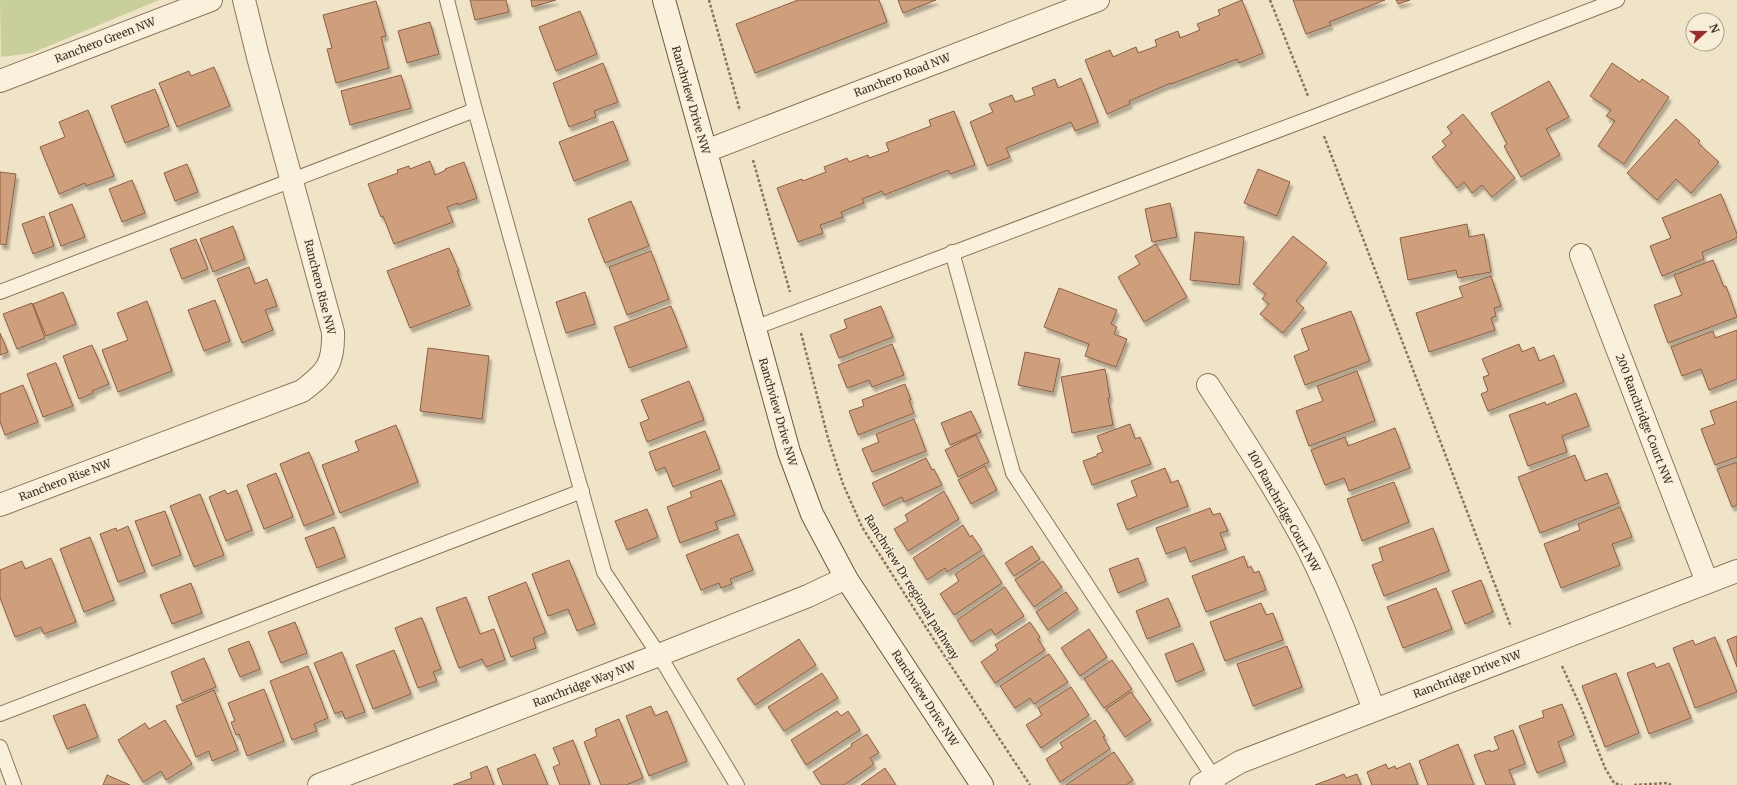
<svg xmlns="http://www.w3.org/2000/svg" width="1737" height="785" font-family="Merriweather,serif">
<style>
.green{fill:#c9cf9b}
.building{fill:#cf9f7d;stroke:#8d5f41;filter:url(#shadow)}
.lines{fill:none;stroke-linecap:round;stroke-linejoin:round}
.lane-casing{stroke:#8d765c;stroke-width:16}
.street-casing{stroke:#8d765c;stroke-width:24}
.secondary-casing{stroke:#6f573f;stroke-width:24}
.path{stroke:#8d765c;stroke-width:2.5;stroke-dasharray:3 2;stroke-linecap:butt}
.lane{stroke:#faf1dc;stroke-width:14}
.street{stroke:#faf1dc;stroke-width:22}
.secondary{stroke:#faf1dc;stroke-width:22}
.labels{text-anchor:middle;stroke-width:3;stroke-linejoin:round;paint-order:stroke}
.street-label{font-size:11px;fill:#3d2e20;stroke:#f7eed8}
</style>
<defs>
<filter id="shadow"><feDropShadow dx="2.5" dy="4.5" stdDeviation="1" flood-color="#0004"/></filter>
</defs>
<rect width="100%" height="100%" fill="#f0e4c8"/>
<path class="green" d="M0,0H159L32,53L1,57Z"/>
<g class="building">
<path d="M470,0H506L509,12L475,20Z"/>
<path d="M531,0H556L532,7Z"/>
<path d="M798,0H879L887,22L755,73L736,24Z"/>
<path d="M898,0H936L903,13Z"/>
<path d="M1242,0L1263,53L1239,63L1237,59L1171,84V83L1129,101L1130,104L1107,114L1085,60L1110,50L1113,57L1136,47L1138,53L1157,46L1155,40L1178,31L1180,38L1200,30L1197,24L1220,15L1218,10Z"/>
<path d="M1293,0H1385L1329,22L1331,25L1306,34Z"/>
<path d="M1396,0H1410L1398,4Z"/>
<path d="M376,1L386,36L381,37L389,68L336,83L327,49L332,48L323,15Z"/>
<path d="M580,11L597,54L556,71L539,27Z"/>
<path d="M430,22L439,54L407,63L398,31Z"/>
<path d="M603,63L618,102L594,111L596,117L569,127L553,83Z"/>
<path d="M1612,63L1640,82L1642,79L1669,97L1624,164L1598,146L1615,121L1606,116L1611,110L1590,96Z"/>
<path d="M214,67L230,106L177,127L159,83L189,71L191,76Z"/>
<path d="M401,75L411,108L350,125L341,91Z"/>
<path d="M1081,78L1098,122L1075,131L1071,122L1006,148L1010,157L987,166L970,122L993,112L989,104L1012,95L1015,102L1035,95L1032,88L1055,79L1058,88Z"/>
<path d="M1549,81L1569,117L1546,129L1560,155L1521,177L1504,146L1507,144L1491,113Z"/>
<path d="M155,89L169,126L125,143L111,106Z"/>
<path d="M88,110L114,176L86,186L85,183L59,194L40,147L65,137L59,122Z"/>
<path d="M954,111L975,165L950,174L948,170L884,195L882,191L862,199L864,203L841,212L843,217L820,225L823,233L798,242L777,188L802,179L803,181L826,172L824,167L847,158L849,162L868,155L869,158L889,151L886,143L931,126L929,120Z"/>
<path d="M1463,114L1515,178L1492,197L1482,185L1472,193L1464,182L1457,188L1432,157L1446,146L1442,141L1452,133L1447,127Z"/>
<path d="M1676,119L1700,141L1698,143L1719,162L1691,193L1676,179L1657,200L1627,173Z"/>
<path d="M613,121L628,160L574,181L559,142Z"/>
<path d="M430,161L435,175L446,170L445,169L464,162L477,198L458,205V203L447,207L453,222L394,244L383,216L381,217L368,184L398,173L397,170L409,166L410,169Z"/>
<path d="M187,164L198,192L175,201L164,173Z"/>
<path d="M1258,169L1290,182L1277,216L1244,203Z"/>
<path d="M0,172L16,174L6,245L0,244Z"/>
<path d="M132,180L145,213L122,222L109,189Z"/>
<path d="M1721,194L1737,234V238L1702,252L1704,259L1662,276L1650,246L1671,238L1662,218Z"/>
<path d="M631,201L649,246L605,263L588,219Z"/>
<path d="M1170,203L1177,237L1152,242L1145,209Z"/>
<path d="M72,204L85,237L61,246L49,213Z"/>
<path d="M44,216L54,246L33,254L22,224Z"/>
<path d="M1467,224L1469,237L1484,234L1491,272L1458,278L1456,270L1408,280L1400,238Z"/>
<path d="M233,226L245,259L213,272L200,239Z"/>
<path d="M1195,232L1244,237L1239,285L1190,280Z"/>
<path d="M1293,236L1327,263L1296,301L1304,308L1283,333L1260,314L1269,304L1262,299L1266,294L1253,284Z"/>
<path d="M196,239L208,269L182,279L170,249Z"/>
<path d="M1156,244L1187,297L1144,322L1118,277L1140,264L1135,256Z"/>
<path d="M449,248L459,271H457L470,305L410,328L387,271Z"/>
<path d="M651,251L669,299L627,315L609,267Z"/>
<path d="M1713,260L1724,287L1726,286L1737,317L1668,343L1654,305L1682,295L1674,275Z"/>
<path d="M249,267L255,284L267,279L277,306L265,310L273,330L242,343L217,279Z"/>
<path d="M1491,276L1501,306L1494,308L1496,316L1491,318L1495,330L1429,352L1416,313L1463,297L1459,287Z"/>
<path d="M1059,288L1117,310L1111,324L1117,327L1114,334L1127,339L1116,367L1085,356L1089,344L1044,327Z"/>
<path d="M63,292L76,324L46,336L33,304Z"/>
<path d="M585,292L595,324L566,333L556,302Z"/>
<path d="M215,300L230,341L204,351L188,310Z"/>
<path d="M147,301L172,371L118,392L102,350L128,340L117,313Z"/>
<path d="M32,303L45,338L17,349L3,314Z"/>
<path d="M671,306L687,347L629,368L614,327Z"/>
<path d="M881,306L893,337L839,358L830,335L847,328L844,320Z"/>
<path d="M1351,311L1370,361L1305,385L1294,356L1309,350L1301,329Z"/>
<path d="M1737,330V379L1709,390L1701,369L1682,376L1671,347L1713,331L1715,338Z"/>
<path d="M0,333L8,352L0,355Z"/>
<path d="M892,344L904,375L872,387L869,380L847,388L838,365Z"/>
<path d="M1519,344L1522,352L1534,347L1539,361L1554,355L1564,382L1488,411L1481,394L1488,391L1483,377L1489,375L1482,359Z"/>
<path d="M92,345L109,384L92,391L93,393L79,399L63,356Z"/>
<path d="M428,348L489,356L482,419L420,411Z"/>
<path d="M1025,352L1060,359L1053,392L1018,385Z"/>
<path d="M55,363H56L73,406L43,417L27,374Z"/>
<path d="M1105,369L1110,398H1108L1113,425L1072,433L1061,377Z"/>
<path d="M1357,371L1375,421L1309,446L1296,411L1323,401L1317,386Z"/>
<path d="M689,381L704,420L647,442L640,423L649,419L641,400Z"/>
<path d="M905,384L911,400H909L914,413L858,435L849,411L864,406L862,400Z"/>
<path d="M23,385L38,422L5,435L0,422V394Z"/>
<path d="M1576,393L1589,426L1562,436L1567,452L1528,466L1509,415L1545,402L1546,405Z"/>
<path d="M1737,401V457L1715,465L1701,429L1715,424L1710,411Z"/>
<path d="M971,411L981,432L950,445L941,423Z"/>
<path d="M914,419L926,451L872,472L862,449L879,442L876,434Z"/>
<path d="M1130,424L1135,439L1140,437L1151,464L1092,485L1083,461L1097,456V454L1103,452L1097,436Z"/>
<path d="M396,425L418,482L340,513L322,465L359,451L355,441Z"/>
<path d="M1395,428L1410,468L1349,491L1344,478L1325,485L1311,450L1345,437L1348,446Z"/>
<path d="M705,431L720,469L673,487L665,467L656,471L649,452Z"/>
<path d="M976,435L989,462L958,477L945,450Z"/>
<path d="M309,452L334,514L304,526L280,464Z"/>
<path d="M1575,455L1585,481L1607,473L1619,503L1540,533L1518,477Z"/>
<path d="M926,458L932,470L934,469L942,485L904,502L902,497L883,506L872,483Z"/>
<path d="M1737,462V505L1732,507L1717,469Z"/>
<path d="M985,466L997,490L971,504L958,480Z"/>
<path d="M1165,468L1171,483L1178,480L1188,506L1127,530L1117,504L1137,496L1131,481Z"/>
<path d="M276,473L293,517L264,529L247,485Z"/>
<path d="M721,480L735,515L715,522L718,529L680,543L667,507L692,497L690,492Z"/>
<path d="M1394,482L1409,522L1362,541L1347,499Z"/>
<path d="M225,490L227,494L237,490L252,530L226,541L209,497Z"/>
<path d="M944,491L959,519L908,551L894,529L908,521L905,515Z"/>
<path d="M200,494L224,555L194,567L170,506Z"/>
<path d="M1620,507L1632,537L1612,544L1620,565L1561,588L1544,544L1580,530L1578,524Z"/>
<path d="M1210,508L1213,515L1220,513L1228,531L1220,533L1226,549L1190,562L1185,547L1166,554L1156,528Z"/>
<path d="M647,509L658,537L627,550L615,521Z"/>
<path d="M165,511L181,555L152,566L135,521Z"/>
<path d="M963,525L970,537L972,535L982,550L947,572L945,568L927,580L913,558Z"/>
<path d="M128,526L145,572L118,582L100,534L116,528L117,531Z"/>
<path d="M334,527L345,557L317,568L305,538Z"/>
<path d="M1433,528L1449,571L1384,596L1372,565L1383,561L1379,548Z"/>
<path d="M738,534L753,570L730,579L732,584L721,588L719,583L701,590L686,555Z"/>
<path d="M90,537L114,600L84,612L60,549Z"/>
<path d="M1032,546L1040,559L1014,576L1005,563Z"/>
<path d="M984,555L1002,583L954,615L940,594L959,581L955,574Z"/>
<path d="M1244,556L1248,568L1251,566L1254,573L1259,571L1266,590L1206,612L1192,576Z"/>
<path d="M51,558L76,622L44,634L41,627L15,637L0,598V570L22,561L25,569Z"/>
<path d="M1138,558L1146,581L1118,593L1109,569Z"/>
<path d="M569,560L595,624L577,631L568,609L548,616L532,574Z"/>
<path d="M1043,561L1062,587L1034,607L1015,580Z"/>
<path d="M1481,580L1493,612L1465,624L1452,591Z"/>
<path d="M526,582L546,633L533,638L536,648L511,657L488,597Z"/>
<path d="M191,583L202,613L172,624L160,595Z"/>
<path d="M1005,587L1024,616L995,635L991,629L971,642L957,620Z"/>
<path d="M1436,588L1452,629L1403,648L1387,607Z"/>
<path d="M1066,592L1078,609L1048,630L1036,612Z"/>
<path d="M466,597L480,634L494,629L505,660L486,667L482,659L459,668L436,608Z"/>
<path d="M1168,598L1180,626L1147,639L1136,611Z"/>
<path d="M1261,603L1266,615L1273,613L1283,640L1225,661L1210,622Z"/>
<path d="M420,618H422L441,669L433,672L437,681L418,688L395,628Z"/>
<path d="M295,622L307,653L281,663L268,632Z"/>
<path d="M1030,622L1040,637L1038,639L1045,650L995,683L981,662L998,650L995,645Z"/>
<path d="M1089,629L1107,657L1080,676L1061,648Z"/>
<path d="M1737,636V667L1727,640Z"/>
<path d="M1715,637L1737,692L1695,708L1673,648L1693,640L1695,645Z"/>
<path d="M799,639L816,665L755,705L737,679Z"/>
<path d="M249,641L260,669L240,677L228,649Z"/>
<path d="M1193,643L1204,670L1176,682L1165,654Z"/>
<path d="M1287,646L1302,687L1253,706L1237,664Z"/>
<path d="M394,650L411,694L373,709L356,665Z"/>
<path d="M342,652L365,712L345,719L342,711L335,714L314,663Z"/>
<path d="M1049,654L1068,682L1034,704L1030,698L1015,708L1000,686Z"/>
<path d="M204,658L216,687L182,701L171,672Z"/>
<path d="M1112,660L1132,689L1104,708L1084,679Z"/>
<path d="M1654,663L1656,668L1669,663L1691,718L1649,734L1627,673Z"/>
<path d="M308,666L328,718L314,724L317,731L292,740L270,681Z"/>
<path d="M822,673L838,698L784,731L768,707Z"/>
<path d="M1616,673L1639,733L1605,747L1582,686Z"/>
<path d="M1071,687L1089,715L1041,748L1026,725L1042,715L1038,708Z"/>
<path d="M264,689L284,741L247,756L239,734L236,735L231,722L235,721L228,703Z"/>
<path d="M214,690L238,750L212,761L209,751L196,757L176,706Z"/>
<path d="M1131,692L1151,720L1125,737L1106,709Z"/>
<path d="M85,704L98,737L67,749L53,716Z"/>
<path d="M1562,704L1574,735L1558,742L1565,762L1537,773L1519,726L1544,717L1542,711Z"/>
<path d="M651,706L655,716L667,711L687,761L649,776L626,716Z"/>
<path d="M837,711L841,716L848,711L860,730L806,765L791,740Z"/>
<path d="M619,719L643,778L626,785H601L584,742L597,736L595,729Z"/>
<path d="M165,720L192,764L166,780L161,771L143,782L118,740L145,723L149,729Z"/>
<path d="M1095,720L1105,736L1103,737L1110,749L1060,782L1046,759L1063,748L1060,743Z"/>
<path d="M1513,730L1525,764L1509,770L1515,785H1486L1474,755L1490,750L1491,752L1499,749L1494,737Z"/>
<path d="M867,734L879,753L870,758L874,764L844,785H822L813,772L852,746L851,744Z"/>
<path d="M573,740L590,785H560L553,767L560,764L553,748Z"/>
<path d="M1458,744L1474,785H1428L1419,761Z"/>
<path d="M1114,752L1133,780L1126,785H1066Z"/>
<path d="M535,754L548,785H503L497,769Z"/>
<path d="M1410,763L1418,785H1372L1367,772L1386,764L1388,769L1395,766L1396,769Z"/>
<path d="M487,766L494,785H453L472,778L470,773Z"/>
<path d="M885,768L896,785H861Z"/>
<path d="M1344,774L1346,778L1357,774L1361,785H1315Z"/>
<path d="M107,775L130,785H103Z"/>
</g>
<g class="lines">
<g class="lane-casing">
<g id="lane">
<path d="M447,0L475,110L604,572L659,655L737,785"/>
<path d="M952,252L1013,473L1218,784"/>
<path d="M0,292L475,110"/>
<path d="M754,328L1316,116L1617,0"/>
<path d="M0,714L582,491"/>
<path d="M0,747L14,785"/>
</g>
</g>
<g class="street-casing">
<g id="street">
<path d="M0,81L211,0"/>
<path d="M706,151L1098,0"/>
<path d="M1581,255L1707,582"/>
<path d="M1208,385C1243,439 1278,492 1308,549C1334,601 1354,655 1374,710"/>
<path d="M0,505L302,391C327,372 334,364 333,332L258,57L244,0"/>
<path d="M319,785L659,655L808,596L846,578"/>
<path d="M1201,785L1240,762L1737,571"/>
</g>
</g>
<g class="secondary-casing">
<path id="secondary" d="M664,0L789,452L812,514L846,578L982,785"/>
</g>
<g class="path">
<path d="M709,0L740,111"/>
<path d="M1270,0L1308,96"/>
<path d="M1324,136L1511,627"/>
<path d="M753,160L790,292"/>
<path d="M801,333L828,438L843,484L862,527L936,643L1030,785"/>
<path d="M1562,666L1582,710L1605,768L1614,783L1622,785"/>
<path d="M1634,785L1668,783L1671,785"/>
</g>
<use href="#lane" class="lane"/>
<use href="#street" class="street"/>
<use href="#secondary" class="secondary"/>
</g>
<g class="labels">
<g class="street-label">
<text transform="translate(105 40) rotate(-21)" y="4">Ranchero Green NW</text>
<text transform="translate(902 75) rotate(-21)" y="4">Ranchero Road NW</text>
<text transform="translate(691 100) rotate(74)" y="4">Ranchview Drive NW</text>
<text transform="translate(320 287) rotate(76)" y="4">Ranchero Rise NW</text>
<text transform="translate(778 412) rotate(74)" y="4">Ranchview Drive NW</text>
<text transform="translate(1644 419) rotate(69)" y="4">200 Ranchridge Court NW</text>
<text transform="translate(65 480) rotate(-21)" y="4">Ranchero Rise NW</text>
<text transform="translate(1284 511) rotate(61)" y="4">100 Ranchridge Court NW</text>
<text transform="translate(912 587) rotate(58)" y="4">Ranchview Dr regional pathway</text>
<text transform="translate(1467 674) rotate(-21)" y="4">Ranchridge Drive NW</text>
<text transform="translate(584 684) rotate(-21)" y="4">Ranchridge Way NW</text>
<text transform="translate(925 698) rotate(57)" y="4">Ranchview Drive NW</text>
</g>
</g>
<g transform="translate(1705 32) rotate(69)"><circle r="19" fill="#f7eed8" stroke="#ada18e"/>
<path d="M0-3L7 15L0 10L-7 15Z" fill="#9e2a2b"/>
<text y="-6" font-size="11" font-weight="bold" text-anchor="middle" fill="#3d2e20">N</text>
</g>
</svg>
